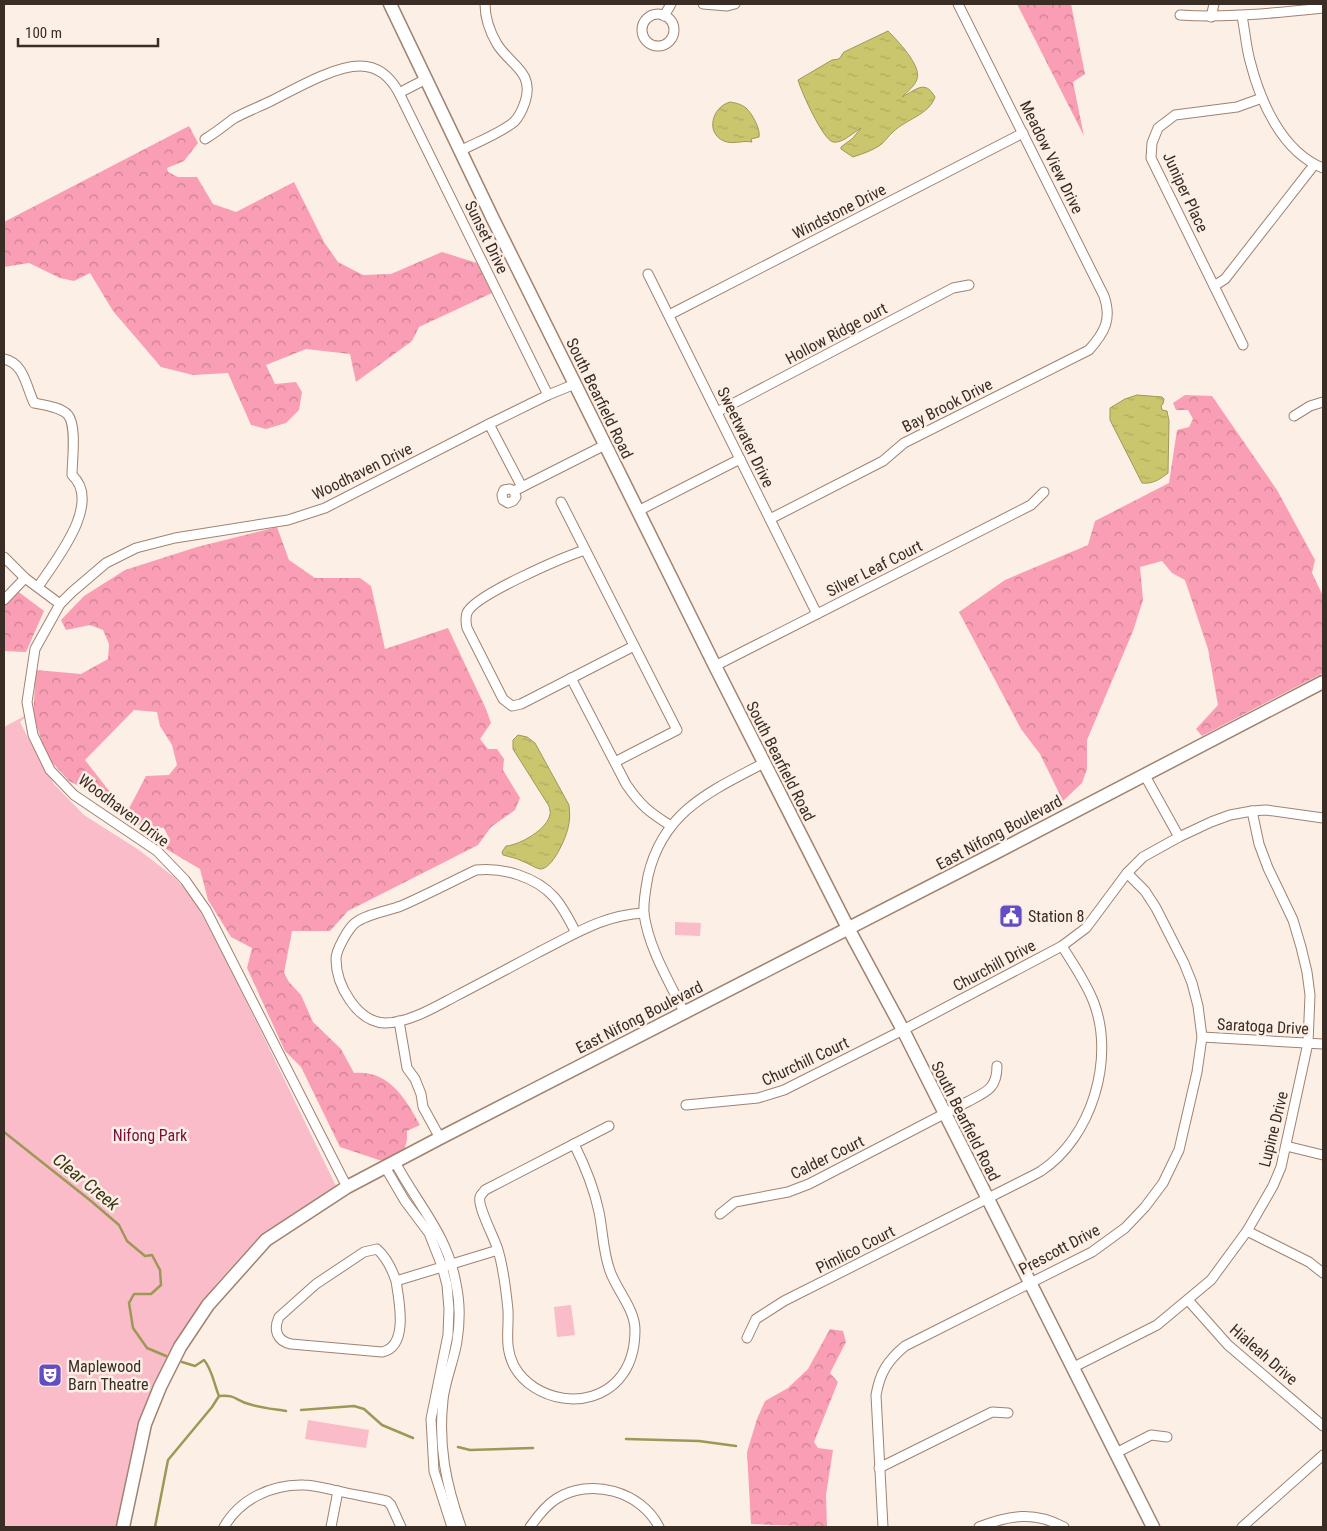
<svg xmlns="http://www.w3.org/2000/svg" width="1327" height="1531" font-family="'Roboto Condensed',sans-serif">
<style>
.forest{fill:url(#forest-crowns)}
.park{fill:#fabcc9}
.water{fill:url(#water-ripples);stroke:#9e9857}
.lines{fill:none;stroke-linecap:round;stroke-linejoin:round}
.stream{stroke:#9e9857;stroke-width:2.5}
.street-casing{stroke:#a0836f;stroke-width:11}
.secondary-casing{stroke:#a0836f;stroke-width:15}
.street{stroke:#fff;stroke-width:9}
.secondary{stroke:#fff;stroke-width:12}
.labels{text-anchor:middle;stroke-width:5;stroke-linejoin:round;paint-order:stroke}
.street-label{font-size:16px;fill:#392d25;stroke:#fcefe6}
.poi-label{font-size:16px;fill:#392d25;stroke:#fcefe6;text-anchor:start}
.park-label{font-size:16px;fill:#7a0f3a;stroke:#fcefe6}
.water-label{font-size:18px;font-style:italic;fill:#3a3811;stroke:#fcefe6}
</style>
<defs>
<pattern id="forest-crowns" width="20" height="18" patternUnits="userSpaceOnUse" patternTransform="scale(1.25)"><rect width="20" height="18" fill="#f99eb4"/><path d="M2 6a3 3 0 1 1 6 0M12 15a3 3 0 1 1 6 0" fill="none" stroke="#cb8192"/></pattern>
<pattern id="water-ripples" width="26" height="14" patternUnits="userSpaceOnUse" patternTransform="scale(1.25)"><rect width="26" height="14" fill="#cac66d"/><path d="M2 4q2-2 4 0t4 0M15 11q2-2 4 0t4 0" fill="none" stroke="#aeaa5e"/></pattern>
</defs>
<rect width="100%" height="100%" fill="#fcefe6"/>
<g class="forest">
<path d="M1017,4H1071L1085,74L1073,82L1084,136Z"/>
<path d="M189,126L198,143L184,161L167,168L168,172L178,177H197L213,204L236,212L294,182L324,242L338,262L363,275L391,274L442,252L477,263L492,293L419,327L412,341L356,382L350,354L306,349L266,365L275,384L296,382L302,392L299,410L286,423L266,429L251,425L228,373L193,375L161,367L113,311L90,273L74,281L60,278L29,263L4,267V222Z"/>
<path d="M1185,395L1212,396L1277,490L1315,560L1312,573L1323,596V673L1202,736L1196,729L1218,705L1208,649L1185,580L1172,573L1162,561L1140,567L1143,600L1133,631L1087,740V769L1082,783L1063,801L1040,754L1021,729L959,612L1005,580L1088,545L1095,521L1169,483L1177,430L1189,427L1193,419L1188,410H1176L1173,403Z"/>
<path d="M277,527L289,560L315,578H360L371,586L385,649L448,628L486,709L491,723L480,739L488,749H497L504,759L503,770L520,798L515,810L491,827L478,845L348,911L330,931H292L284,973L289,982L301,995L313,1022L341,1049L354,1073C389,1070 405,1098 420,1125L407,1131V1140L404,1151L382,1161L340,1147L301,1067L285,1051L247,968L252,948L231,937L208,900L200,869L166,849L170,840L164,828L139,826L124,818L146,776L169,775L177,765L172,745L160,726L157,712L134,710L85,760L110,792L109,799L102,798L69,781L47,757L33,715L36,670L81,674L108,659L109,644L103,630L90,625L66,630L61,620L84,596L125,570L197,547Z"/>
<path d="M16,590L44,611L26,652L4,651V602Z"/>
<path d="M830,1329L843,1331L846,1342L830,1373L838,1382L814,1442L818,1448L833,1450L826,1495L827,1527L751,1524L747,1452L757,1419L765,1401L788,1388L808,1369Z"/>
</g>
<g class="park">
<path d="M30,713L20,722L29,740L54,784L84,815L139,850L174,877L192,897L220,947L336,1186L258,1238L218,1282L191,1320L154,1386L117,1527H4V727Z"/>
<path d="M675,922L701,923L700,936L675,935Z"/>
<path d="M571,1305L575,1335L557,1337L554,1307Z"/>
<path d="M308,1420L369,1430L366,1448L305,1439Z"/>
</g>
<g class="water">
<path d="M888,31C897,40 922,66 917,79C915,86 907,92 902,97C916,90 925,79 935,97C929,115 906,119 893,132C888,136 885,142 879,146C871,151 862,154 853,157L841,149V147L853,138L861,128C854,132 842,144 833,142C823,140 801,91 798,80L832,60L839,59L844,52Z"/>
<path d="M730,102C736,103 741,104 746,108C752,113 761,130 759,137L751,139L752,142C742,140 733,145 724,141C705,133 712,107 730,102Z"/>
<path d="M1137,395L1162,397L1164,399L1163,404L1161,406L1162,410L1167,411L1169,421L1168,473C1159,480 1153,484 1142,483L1110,420V408L1125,399Z"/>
<path d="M518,735L527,737L535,743L569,805C570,813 570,821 568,828C566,838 552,870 540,869C535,868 528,863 522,861C516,858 510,857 503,855L502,852L506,846C520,845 548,829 550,814C551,814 549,807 549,806L513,749V740Z"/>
</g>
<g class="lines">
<g class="stream">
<path d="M4,1132L91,1201L119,1225L127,1241L145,1256L152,1255L160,1270L161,1285L151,1294H134L129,1303L133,1328L147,1348L166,1356"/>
<path d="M219,1396C236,1394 236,1401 249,1404C261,1408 274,1409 286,1411"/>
<path d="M301,1410L354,1406L364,1409L382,1425L413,1438"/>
<path d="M626,1439L699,1441L736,1446"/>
<path d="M458,1447L470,1450L533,1448"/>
<path d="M155,1527L168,1460L212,1407L219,1396C214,1384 212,1369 204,1360L195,1366L182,1362"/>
</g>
<g class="street-casing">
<g id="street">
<path d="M703,4L727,6L735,4"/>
<circle cx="658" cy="30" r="16"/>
<path d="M1180,15C1228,18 1275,13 1323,8"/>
<path d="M664,16L671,4"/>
<path d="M1242,16C1245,31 1246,46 1250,61C1260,101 1282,152 1323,168"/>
<path d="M1211,17L1214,4"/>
<path d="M399,93L426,79"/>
<path d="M205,139C215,133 224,126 233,119C245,112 259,107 271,101C295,89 334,66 360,66C379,66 391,78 399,93L548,395"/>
<path d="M460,151C477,142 499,134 514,122C519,117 523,108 525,102C535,72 510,65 497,44C490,32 485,18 485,4"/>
<path d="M648,274L817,614"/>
<path d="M1214,286L1225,279L1314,165"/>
<path d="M669,315L1023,133"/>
<path d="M1243,345L1151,158L1152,143L1158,128L1175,115L1237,107L1262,98"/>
<path d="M4,359C24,363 26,386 34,403C44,405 61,407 68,415C77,426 72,461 72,475C103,503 55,561 38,587"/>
<path d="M717,412L953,288L969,285"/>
<path d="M1294,416L1310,406L1323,402"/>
<path d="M489,424L522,487"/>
<path d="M514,491L516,497L513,501L508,503L503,500L502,495L504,490L510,489L514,491L605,445"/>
<path d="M561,502L677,730L615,762"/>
<path d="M638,511L740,459"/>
<path d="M770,519L883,461L904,443L1089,350C1105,332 1112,319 1104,296L958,4"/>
<path d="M585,550C564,557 474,595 467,613C465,619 466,623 467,628L503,699L512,706L521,704L634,646"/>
<path d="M4,557L25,578L60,604"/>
<path d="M4,600L25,578"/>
<path d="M715,666L1031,505L1044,492"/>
<path d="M571,678L626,784C641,806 649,812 671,826"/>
<path d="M1144,774L1179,837"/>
<path d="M576,933C570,921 563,907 554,897C536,877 503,867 476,870C451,882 426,895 401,906C388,911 366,914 355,923C348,929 336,950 336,959C336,985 357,1022 385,1023C409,1023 435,1007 456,996C483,982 511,967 539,952C575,934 603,915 644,913"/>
<path d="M684,1012C669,981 649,949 644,914C643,901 646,888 648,876C663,811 711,791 764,763"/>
<path d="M399,1021L407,1068L415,1079L421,1094L423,1107L440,1138"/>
<path d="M1202,1037L1323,1044"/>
<path d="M686,1105L758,1098L784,1090L903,1030L1062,946L1086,928L1127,873L1143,857L1179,837L1211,822L1230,815L1252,811L1266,810L1323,818"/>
<path d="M574,1144L609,1126"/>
<path d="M1286,1146L1323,1155"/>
<path d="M395,1162C417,1204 448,1235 456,1284C460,1302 460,1322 457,1341C454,1361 445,1380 443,1400C438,1446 446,1484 461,1527"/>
<path d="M385,1167L405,1201L429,1233L442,1266L447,1285L449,1309L448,1335L431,1419L434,1471L452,1527"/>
<path d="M347,1187L206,910L185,880L157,851L74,795L50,770L33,735L27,702L35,649L60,604L72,592L106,563L136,548L175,538L288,520L325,508L489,424L548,395L575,384"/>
<path d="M720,1214L735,1202L788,1192L809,1184L967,1102C986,1092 997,1089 997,1066"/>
<path d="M1247,1231L1309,1262L1323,1273"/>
<path d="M396,1281C399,1300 409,1347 382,1352L291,1344C277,1341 273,1330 279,1317L316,1284L364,1252L377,1249C387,1258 392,1269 396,1281L498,1250C504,1270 506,1290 508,1310C509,1331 504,1346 514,1366C534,1402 590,1411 618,1380C630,1367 635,1348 635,1330C635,1309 617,1291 610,1271C603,1252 603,1232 599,1212C594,1188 585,1166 574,1144L485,1190C484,1192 481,1194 480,1197C477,1206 495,1239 498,1250"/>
<path d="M1188,1300L1228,1345L1323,1426"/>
<path d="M747,1338L756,1319L784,1301L1024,1180C1030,1177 1036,1174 1041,1171C1092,1137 1115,1059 1094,1003C1086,982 1073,964 1062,946"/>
<path d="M1072,1368L1157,1325L1211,1280L1247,1231L1273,1186L1281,1167L1308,1043L1310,995L1307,972L1301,947L1293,920L1268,868L1259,844L1252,811"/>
<path d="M1116,1453L1151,1435L1167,1437"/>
<path d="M879,1468L992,1412L1008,1413"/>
<path d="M224,1527C240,1499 272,1484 304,1485C315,1485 327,1489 338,1491C354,1495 371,1497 387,1501L391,1505L401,1527"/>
<path d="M331,1527L338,1491"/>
<path d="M530,1527C537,1517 545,1506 556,1499C590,1477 641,1491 659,1527"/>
<path d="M883,1527L876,1395C880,1373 887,1361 905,1346L1092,1252L1125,1228L1145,1207L1163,1183L1179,1150L1197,1072L1202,1037L1198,1006L1192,983L1184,963L1156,908L1145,891L1127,873"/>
<path d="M979,1527C1010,1515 1034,1511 1064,1527"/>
<path d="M1242,1527L1323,1455"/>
</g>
</g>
<g class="secondary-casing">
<g id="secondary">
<path d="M390,4L492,217L715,666L848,928L903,1030L1153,1527"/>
<path d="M123,1527L145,1424L160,1387L180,1347L208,1305L266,1240L347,1187L440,1138L995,853L1323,682"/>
</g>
</g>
<use href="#street" class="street"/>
<use href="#secondary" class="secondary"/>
</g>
<defs>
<g id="civic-square" transform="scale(1.25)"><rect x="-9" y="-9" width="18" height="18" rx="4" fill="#644cc4" stroke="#fcefe6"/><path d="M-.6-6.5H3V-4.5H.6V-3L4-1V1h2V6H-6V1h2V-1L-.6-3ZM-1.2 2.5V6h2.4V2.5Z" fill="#fff"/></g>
<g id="theatre-square" transform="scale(1.25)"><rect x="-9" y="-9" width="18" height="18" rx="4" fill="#644cc4" stroke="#fcefe6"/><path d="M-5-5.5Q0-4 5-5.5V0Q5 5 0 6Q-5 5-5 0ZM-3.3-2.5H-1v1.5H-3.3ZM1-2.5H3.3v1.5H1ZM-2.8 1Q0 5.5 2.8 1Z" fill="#fff"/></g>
</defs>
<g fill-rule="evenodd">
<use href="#civic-square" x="1011" y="916"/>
<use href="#theatre-square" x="50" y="1375"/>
</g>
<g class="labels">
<g class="street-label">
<text transform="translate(1052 157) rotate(64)" y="6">Meadow View Drive</text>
<text transform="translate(1186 192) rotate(65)" y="6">Juniper Place</text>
<text transform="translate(839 211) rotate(-27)" y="6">Windstone Drive</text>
<text transform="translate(487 237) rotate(64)" y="6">Sunset Drive</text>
<text transform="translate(836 333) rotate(-28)" y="6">Hollow Ridge ourt</text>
<text transform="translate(600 398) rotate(64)" y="6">South Bearfield Road</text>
<text transform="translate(947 405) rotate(-27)" y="6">Bay Brook Drive</text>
<text transform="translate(746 437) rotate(64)" y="6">Sweetwater Drive</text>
<text transform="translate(362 471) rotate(-26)" y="6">Woodhaven Drive</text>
<text transform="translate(874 568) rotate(-27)" y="6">Silver Leaf Court</text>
<text transform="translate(781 761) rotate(63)" y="6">South Bearfield Road</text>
<text transform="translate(124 810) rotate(37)" y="6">Woodhaven Drive</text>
<text transform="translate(999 832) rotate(-28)" y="6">East Nifong Boulevard</text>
<text transform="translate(994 965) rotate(-28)" y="6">Churchill Drive</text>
<text transform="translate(639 1017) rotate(-27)" y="6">East Nifong Boulevard</text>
<text transform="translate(1263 1026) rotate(3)" y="6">Saratoga Drive</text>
<text transform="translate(805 1061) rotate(-25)" y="6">Churchill Court</text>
<text transform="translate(966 1121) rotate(63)" y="6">South Bearfield Road</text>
<text transform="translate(1273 1129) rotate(-76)" y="6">Lupine Drive</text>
<text transform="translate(827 1157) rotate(-26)" y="6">Calder Court</text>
<text transform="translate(855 1249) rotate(-27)" y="6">Pimlico Court</text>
<text transform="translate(1059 1249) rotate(-28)" y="6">Prescott Drive</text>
<text transform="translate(1264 1354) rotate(41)" y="6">Hialeah Drive</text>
</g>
<g class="poi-label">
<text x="1028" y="922">Station 8</text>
<text x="68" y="1372">Maplewood<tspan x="68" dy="18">Barn Theatre</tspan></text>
</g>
<g class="park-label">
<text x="150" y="1141">Nifong Park</text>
</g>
<g class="water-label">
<text transform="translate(86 1182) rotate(39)" y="6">Clear Creek</text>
</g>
</g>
<rect width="1327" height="1531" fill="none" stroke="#392d25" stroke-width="10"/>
<path d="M18 38v8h140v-8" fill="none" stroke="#392d25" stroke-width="2.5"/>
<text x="25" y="38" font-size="15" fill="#392d25" stroke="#fcefe6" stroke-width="4" paint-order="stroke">100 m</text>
</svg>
